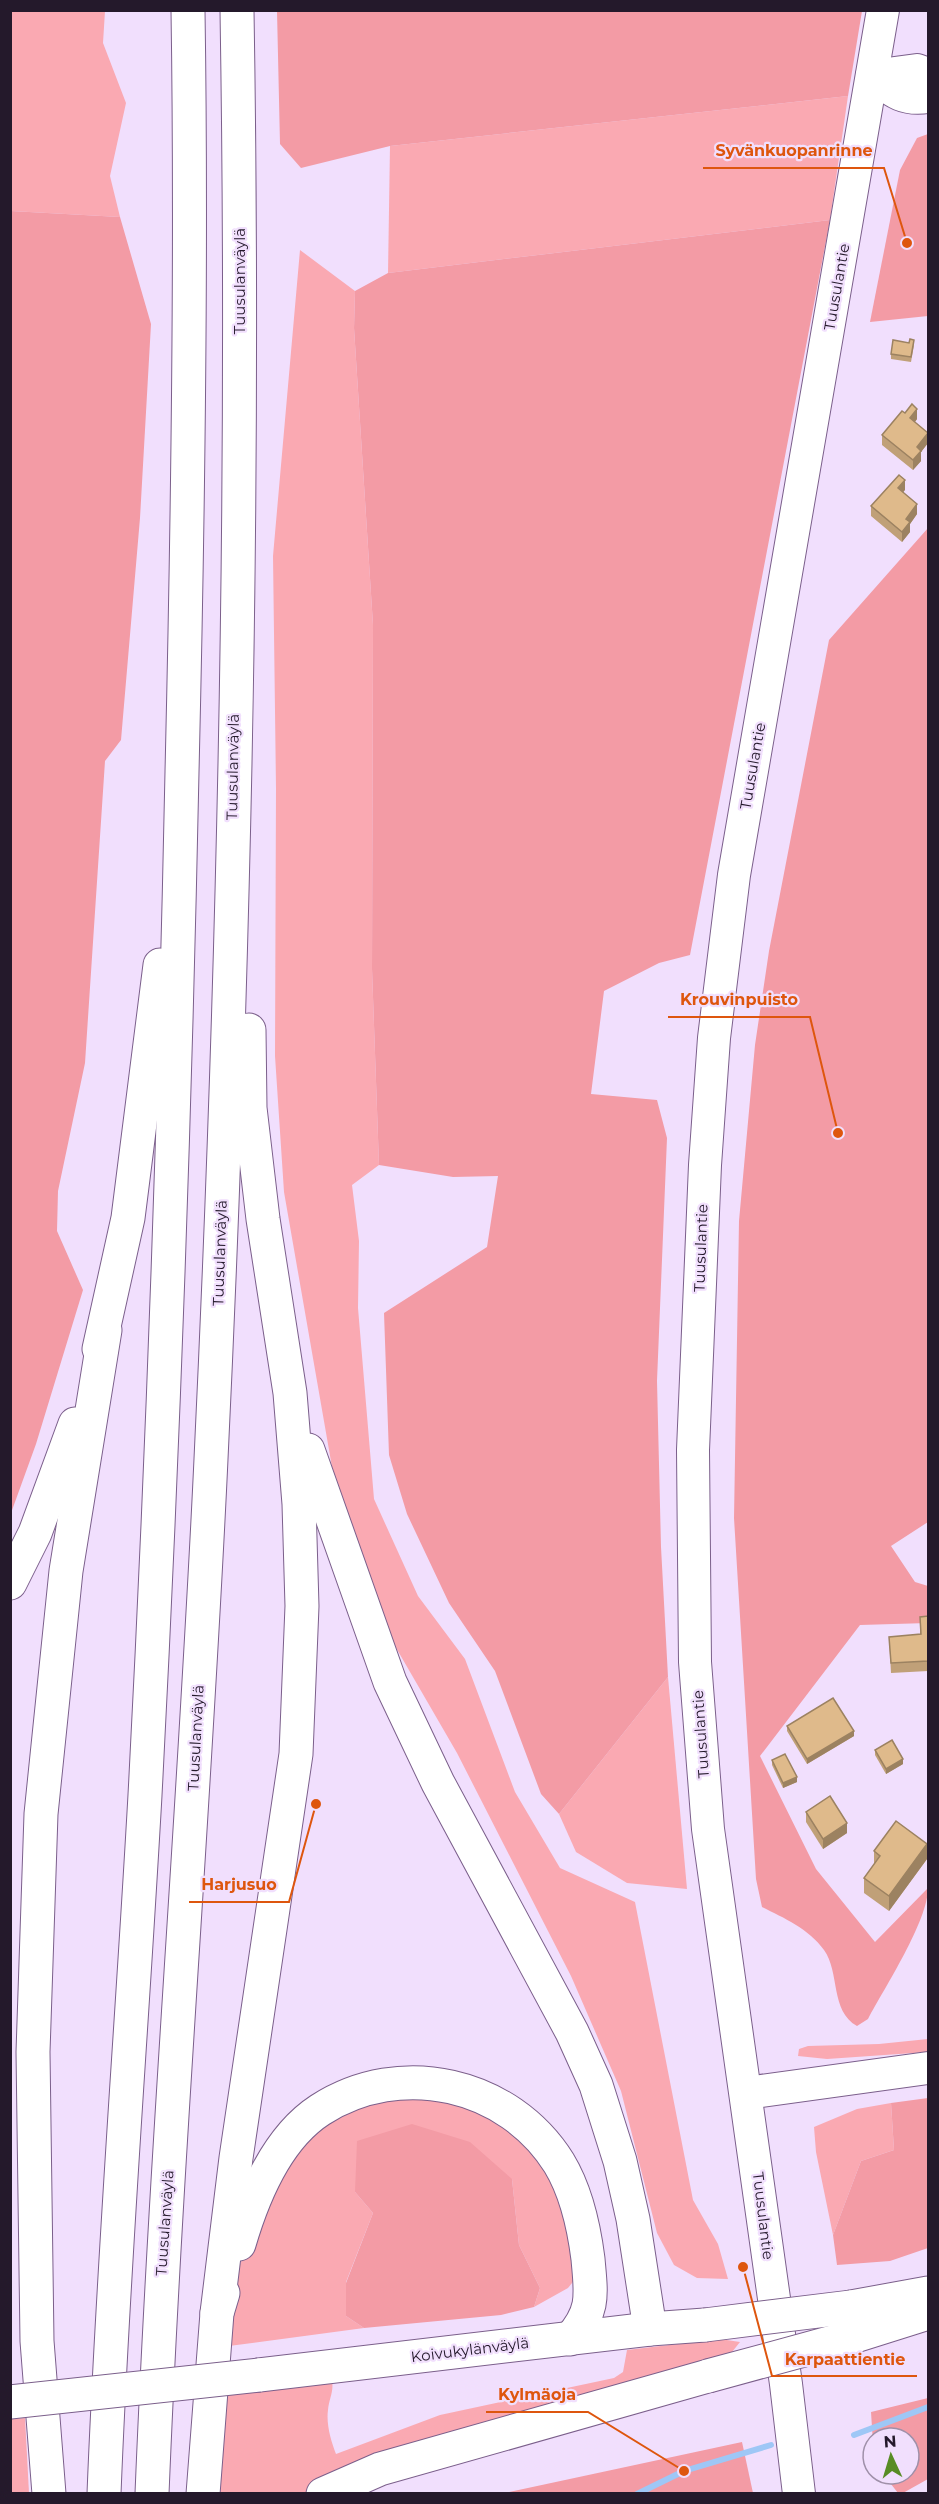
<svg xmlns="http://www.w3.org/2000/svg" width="939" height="2504" font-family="Montserrat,sans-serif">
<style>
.green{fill:#faa9b2}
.forest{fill:#f39ba5}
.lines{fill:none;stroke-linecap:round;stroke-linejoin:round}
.stream{stroke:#9ec7f6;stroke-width:6}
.secondary-casing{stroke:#7b5f8b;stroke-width:34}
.primary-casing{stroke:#7b5f8b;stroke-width:35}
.highway-casing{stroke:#7b5f8b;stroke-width:35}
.secondary{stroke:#fff;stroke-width:32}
.primary{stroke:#fff;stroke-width:33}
.highway{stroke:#fff;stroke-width:33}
.primary-bridge-casing{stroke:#7b5f8b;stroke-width:35;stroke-linecap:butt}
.highway-bridge-casing{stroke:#7b5f8b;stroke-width:35;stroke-linecap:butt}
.primary-bridge{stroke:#fff;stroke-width:33}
.highway-bridge{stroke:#fff;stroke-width:33}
.wall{fill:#c0a078}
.shaded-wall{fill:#9c8261}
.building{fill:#dfba8b;stroke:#9c8261;stroke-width:1.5}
.labels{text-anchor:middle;stroke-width:4.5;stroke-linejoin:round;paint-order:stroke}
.street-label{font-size:15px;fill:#24192b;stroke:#f1dffd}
.leader{fill:none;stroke:#de560e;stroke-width:2}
.callout-dot{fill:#de560e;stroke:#f1dffd;stroke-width:2}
.callout-label{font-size:16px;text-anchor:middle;font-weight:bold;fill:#de560e;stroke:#f1dffd;stroke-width:4.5;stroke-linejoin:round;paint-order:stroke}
</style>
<rect width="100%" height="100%" fill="#f1dffd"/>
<g class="green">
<path d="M10,11H105L103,43L126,103L110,176L120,217L11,211Z"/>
<path d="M848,96L830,220L388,273L390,146Z"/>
<path d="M300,250L355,291L354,328L373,625L372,969L379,1165L352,1185L359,1241L358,1308L374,1499L418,1596L465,1659L515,1792L560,1868L635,1902L693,2200L718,2244L728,2279L697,2278L674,2265L657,2233L621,2091L571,1976L457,1753L395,1646L332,1467L284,1192L275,1056L276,788L273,556Z"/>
<path d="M668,1677L687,1889L627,1883L576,1852L559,1814Z"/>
<path d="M928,2039V2052L827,2059L798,2056L799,2049L808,2046L879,2044Z"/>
<path d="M405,2091L497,2114L546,2164L564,2209L576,2278L568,2288L534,2307L540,2288L519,2245L512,2179L355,2192L373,2213L346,2282V2316L364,2328L229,2346L234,2279L274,2182L328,2119Z"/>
<path d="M891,2103L894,2150L861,2161L833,2235L816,2152L814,2127L857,2109Z"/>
<path d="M720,2339L740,2342L728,2357L330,2477L306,2493L214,2494L220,2395L332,2380C334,2392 329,2399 328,2410C326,2424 331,2441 336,2454L440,2415L614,2378L623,2372L627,2350Z"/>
<path d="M25,2418L29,2493H11V2419Z"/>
</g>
<g class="forest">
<path d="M277,11V10L862,11L848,96L390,146L301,168L280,144Z"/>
<path d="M928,134V316L870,322L900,170L917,138Z"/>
<path d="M11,211L120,217L151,324L140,518L121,740L105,761L85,1063L58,1191L57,1231L83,1290L36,1444L11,1513Z"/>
<path d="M830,220L690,955L659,963L604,991L591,1094L657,1100L667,1138L657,1381L661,1547L668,1677L559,1814L541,1794L495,1671L449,1603L407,1514L389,1455L384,1313L487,1247L498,1176L453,1177L379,1165L372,969L373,625L354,328L355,291L388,273Z"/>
<path d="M928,528V1522L891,1546L915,1582L928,1586V1623L860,1625L760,1756L816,1869L875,1942L928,1888C928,1921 885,1987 868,2019L857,2026C830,2011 840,1972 824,1950C809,1929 784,1918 762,1907L756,1879L734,1518L739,1221L755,1045L769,951L829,640Z"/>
<path d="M928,2098V2248L890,2261L837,2265L833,2235L861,2161L894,2150L891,2103Z"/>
<path d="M412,2124L470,2142L512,2179L519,2245L540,2288L534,2307L501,2315L364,2328L346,2316V2283L373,2213L355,2192L357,2141Z"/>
<path d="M928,2398V2479L903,2493H898L883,2474H909V2438H873V2443L871,2412Z"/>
<path d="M742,2442L753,2493H504Z"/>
</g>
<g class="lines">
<g class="stream">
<path d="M854,2435L928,2407"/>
<path d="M637,2494L684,2471L771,2445"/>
</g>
<g class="secondary-casing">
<g id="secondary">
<path d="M872,76C892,91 903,101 928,97"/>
<path d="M872,76L917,70L928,74"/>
<path d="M746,2093L928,2068"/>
<path d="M799,2494L786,2384L708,1829L695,1662L693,1450L705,1165L714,1038L734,875L883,10"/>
</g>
</g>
<g class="primary-casing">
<g id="primary">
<path d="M851,2307L928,2293"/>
<path d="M259,2375L650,2329L705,2325"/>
</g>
</g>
<g class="highway-casing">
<g id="highway">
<path d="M99,1349L128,1218L160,965"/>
<path d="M308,1450L390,1682L438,1783L572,2032L596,2085L620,2161L633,2219L650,2329"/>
<path d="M10,1583L35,1533L75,1424"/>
<path d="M239,2244C253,2196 277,2138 320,2110C401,2058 509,2083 559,2163C576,2191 584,2227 588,2259C591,2294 595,2311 570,2339"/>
<path d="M217,2313L236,2158L296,1754L302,1606L299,1504L290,1393L263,1219L250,1108L249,1030"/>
<path d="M855,2336L928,2313"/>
<path d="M49,2494L37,2341L33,2052L41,1814L66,1571L105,1330"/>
<path d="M104,2494C113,2261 132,2028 145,1795C163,1454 175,1113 182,772C188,518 192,265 188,10"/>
<path d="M152,2494C166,2148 195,1804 211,1459C234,977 245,493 237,10"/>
<path d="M203,2494L217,2313L223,2293"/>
<path d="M323,2494L380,2469L708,2376"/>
</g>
</g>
<use href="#secondary" class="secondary"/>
<use href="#primary" class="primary"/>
<use href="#highway" class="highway"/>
<g class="primary-bridge-casing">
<g id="primary-bridge">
<path d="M705,2325L851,2307"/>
<path d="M10,2402L259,2375"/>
</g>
</g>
<g class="highway-bridge-casing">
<path id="highway-bridge" d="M708,2376L855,2336"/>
</g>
<use href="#primary-bridge" class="primary-bridge"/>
<use href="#highway-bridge" class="highway-bridge"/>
</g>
<g class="wall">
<path d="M914,345L911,362L891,359V354Z"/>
<path d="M905,413L917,419L915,422L928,443L921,452V461L913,470L882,445V435Z"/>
<path d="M905,490L903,492L917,514L910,524V532L902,542L871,516V506Z"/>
<path d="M928,1616V1671L891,1673L889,1637L920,1635V1617Z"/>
<path d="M787,1726L854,1736L807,1764L787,1731Z"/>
<path d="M875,1750L903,1764L886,1774L875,1755Z"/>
<path d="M772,1760L797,1782L783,1788L772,1765Z"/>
<path d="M806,1812L847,1833L823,1849L806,1822Z"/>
<path d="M874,1851L927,1859L889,1911L864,1893V1878L874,1866Z"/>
</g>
<g class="shaded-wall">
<path d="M917,409V419L910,428V418Z"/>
<path d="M928,433V443L921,452V461L913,470V460L917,447Z"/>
<path d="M905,480V490L898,498V488Z"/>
<path d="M917,504V514L910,524V532L902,542V532L906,519Z"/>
<path d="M854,1731V1736L807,1764V1759Z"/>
<path d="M903,1759V1764L886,1774V1769Z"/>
<path d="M797,1777V1782L783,1788V1783Z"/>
<path d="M847,1823V1833L823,1849V1839Z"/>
<path d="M927,1844V1859L889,1911V1896Z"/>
</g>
<g class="building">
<path d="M910,339L914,340L911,357L891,354L893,340L909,343Z"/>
<path d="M912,404L917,409L910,418L928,433L917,447L921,451L913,460L882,435L902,411L905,413Z"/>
<path d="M899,475L905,480L898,488L917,504L906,519L910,522L902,532L871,506Z"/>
<path d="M928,1616V1661L891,1663L889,1637L921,1634L920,1617Z"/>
<path d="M833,1698L854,1731L807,1759L787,1726Z"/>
<path d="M892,1740L903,1759L886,1769L875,1750Z"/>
<path d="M785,1754L797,1777L783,1783L772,1760Z"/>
<path d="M830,1796L847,1823L823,1839L806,1812Z"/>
<path d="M896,1821L927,1844L889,1896L864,1878L880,1856L874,1851Z"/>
</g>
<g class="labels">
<g class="street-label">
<text transform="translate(240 281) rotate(-90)" y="5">Tuusulanväylä</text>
<text transform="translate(837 287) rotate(-80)" y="5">Tuusulantie</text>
<text transform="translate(753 766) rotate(-80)" y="5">Tuusulantie</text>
<text transform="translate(233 767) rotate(-89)" y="5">Tuusulanväylä</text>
<text transform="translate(701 1248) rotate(-88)" y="5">Tuusulantie</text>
<text transform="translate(220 1253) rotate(-88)" y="5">Tuusulanväylä</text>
<text transform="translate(701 1734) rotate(-94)" y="5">Tuusulantie</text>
<text transform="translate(196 1738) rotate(-87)" y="5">Tuusulanväylä</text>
<text transform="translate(763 2216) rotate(83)" y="5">Tuusulantie</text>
<text transform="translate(165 2223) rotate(-86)" y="5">Tuusulanväylä</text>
<text transform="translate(470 2350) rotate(-7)" y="5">Koivukylänväylä</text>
</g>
</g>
<path class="leader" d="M907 243L884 168H703M838 1133L810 1017H668M316 1804L289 1902H189M743 2267L772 2376H917M684 2471L588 2412H486"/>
<g class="callout-dot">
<circle cx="907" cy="243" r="6"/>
<circle cx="838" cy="1133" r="6"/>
<circle cx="316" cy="1804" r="6"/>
<circle cx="743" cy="2267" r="6"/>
<circle cx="684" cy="2471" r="6"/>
</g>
<g class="callout-label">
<text x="794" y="156">Syvänkuopanrinne</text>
<text x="739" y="1005">Krouvinpuisto</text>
<text x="239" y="1890">Harjusuo</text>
<text x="845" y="2365">Karpaattientie</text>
<text x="537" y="2400">Kylmäoja</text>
</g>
<rect width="939" height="2504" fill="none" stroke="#24192b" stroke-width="24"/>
<g transform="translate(891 2456) rotate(356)"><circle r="28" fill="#f1dffd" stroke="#9f90a9" stroke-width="1.5"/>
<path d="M0-4.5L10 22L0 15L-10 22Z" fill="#588c25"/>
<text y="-9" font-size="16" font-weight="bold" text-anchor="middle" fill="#24192b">N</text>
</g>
</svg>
